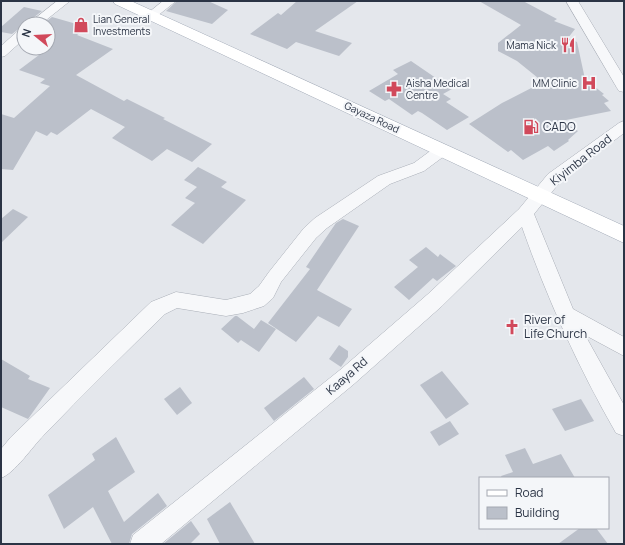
<svg xmlns="http://www.w3.org/2000/svg" width="625" height="545" font-family="Manrope,sans-serif">
<style>
.building{fill:#bbc0ca}
.lines{fill:none;stroke-linecap:round;stroke-linejoin:round}
.minor-casing{stroke:#a9aeb7;stroke-width:1}
.major-casing{stroke:#a3abb8;stroke-width:1}
.minor{fill:#f7f8fa;fill-rule:evenodd}
.major{fill:#fff;fill-rule:evenodd}
.labels{text-anchor:middle;stroke-width:4;stroke-linejoin:round;paint-order:stroke}
.far-poi-label{font-size:10px;fill:#2b3445;stroke:#f4f6f9;text-anchor:start}
.far-street-label{font-size:10px;fill:#2b3445;stroke:#f4f6f9}
.poi-label{font-size:12px;fill:#2b3445;stroke:#f4f6f9;text-anchor:start}
.street-label{font-size:12px;fill:#2b3445;stroke:#f4f6f9}
</style>
<rect width="100%" height="100%" fill="#e4e7ec"/>
<g class="building">
<path d="M177,1H208L228,10L212,24L166,11Z"/>
<path d="M297,1H358L315,31L352,43L339,56L296,42L287,49L250,34L278,13L281,15Z"/>
<path d="M479,1H523L557,19L554,21L575,29L568,38L577,42L585,79L604,94L602,95L609,101L604,103L611,111L561,121L578,131L568,140L569,141L554,151L548,146L523,160L511,150L508,152L469,124L502,103L543,82L517,61L498,51V43L521,25Z"/>
<path d="M24,7L42,11L12,34L1,32V27Z"/>
<path d="M52,17L87,27L77,35L113,49L76,75L124,101L127,99L165,118L163,119L212,144L192,162L167,149L152,161L112,138L125,127L91,109L57,135L51,132L47,136L36,131L13,170L1,169V114L14,118L50,86L40,83L45,79L19,70L39,55L25,49L48,48V24H43Z"/>
<path d="M411,61L452,89L443,94L451,99L446,102L469,117L447,130L422,113L418,111L412,115L389,99L385,101L369,91L398,74L393,70Z"/>
<path d="M198,167L227,182L221,187L246,200L203,244L171,225L195,203L185,198L197,187L184,180Z"/>
<path d="M13,209L28,217L1,243V219Z"/>
<path d="M343,219L359,226L317,290L352,309L339,327L318,316L296,342L268,323L310,269L306,267L336,223Z"/>
<path d="M426,247L438,257L440,254L456,266L437,281L433,278L409,300L394,287L418,267L409,260Z"/>
<path d="M235,316H237L254,329L261,320L276,329L259,352L241,340L238,343L221,329Z"/>
<path d="M339,345L348,351V357L341,367L329,359Z"/>
<path d="M1,359L30,376L28,379L50,388L28,419L1,407Z"/>
<path d="M442,371L469,404L446,419L420,385Z"/>
<path d="M304,377L314,389L274,421L264,408Z"/>
<path d="M180,387L192,403L177,415L164,399Z"/>
<path d="M581,399L594,421L565,431L552,409Z"/>
<path d="M450,421L459,434L439,446L430,432Z"/>
<path d="M116,437L135,472L108,491L124,522L158,493L167,506L132,534L129,544H112L93,507L64,529L48,495L95,460L92,454Z"/>
<path d="M525,448L533,464L561,454L575,478H502L501,476L513,472L505,455Z"/>
<path d="M230,502L255,544H220L207,519Z"/>
<path d="M191,521L200,534L190,544H163Z"/>
<path d="M580,528H596L608,544H558Z"/>
</g>
<g class="lines">
<g class="minor-casing">
<g id="minor">
<path d="M57,1H70L41,24H28Z"/>
<path d="M163,1H176L156,17H148L146,15L148,13Z"/>
<path d="M566,1H578L624,77V92L619,91L617,88Z"/>
<path d="M24,28V39L5,56L1,57V46L20,29Z"/>
<path d="M624,121V133L560,182L534,214L573,309L624,337V356L585,335L624,405V436L616,433C578,367 547,298 522,227L442,306L354,384L161,544H130L133,535L340,370L428,294L519,209L548,174L619,123Z"/>
<path d="M442,145L447,146L450,150L447,154L424,171L390,184L327,228L316,238L281,282L273,298L264,306L243,313L226,316L177,308L165,314C124,354 83,394 44,435C32,447 15,473 1,478V449L11,437L151,302L176,292L226,300L250,294L259,286L269,272L304,228L315,218L378,176L414,163L437,146Z"/>
</g>
</g>
<g class="major-casing">
<path id="major" d="M113,1H131L624,226V243L115,4Z"/>
</g>
<use href="#minor" class="minor"/>
<use href="#major" class="major"/>
</g>
<defs>
<g id="shop-bare" transform="scale(1.2)"><path d="M-5-2.5h2.3a2.7 3.5 0 0 1 5.4 0H5L5.5 6h-11ZM-1.5-2.5h3a1.5 2.3 0 0 0-3 0Z" fill="#d1495b" stroke="#f4f6f9" stroke-width="2.5" paint-order="stroke"/></g>
<g id="restaurant-bare" transform="scale(1.2)"><path d="M-5-6h1v4h1v-4h1v4h1v-4h1v5L-1.5 .5V6h-2V.5L-5-1ZM5-6V6H3V1.5H1.5Q1.5-4 5-6Z" fill="#d1495b" stroke="#f4f6f9" stroke-width="2.5" paint-order="stroke"/></g>
<g id="hospital-bare" transform="scale(1.2)"><path d="M-5-5h3v3.5h4V-5h3V5h-3V1.5h-4V5h-3Z" fill="#d1495b" stroke="#f4f6f9" stroke-width="2.5" paint-order="stroke"/></g>
<g id="pharmacy-bare" transform="scale(1.2)"><path d="M-2-6h4v4h4v4h-4v4h-4v-4h-4v-4h4Z" fill="#d1495b" stroke="#f4f6f9" stroke-width="2.5" paint-order="stroke"/></g>
<g id="fuel-bare" transform="scale(1.2)"><path d="M-5.5-6h7V0h2V4h1.3V-2.5L3-4.5l.8-.8L6-3V5H2.5V1h-1V6h-7ZM-4.2-4.7v3.2H.2V-4.7Z" fill="#d1495b" stroke="#f4f6f9" stroke-width="2.5" paint-order="stroke"/></g>
<g id="church-bare" transform="scale(1.2)"><path d="M-1.2-6h2.4v3.5h3.3v2.4h-3.3V6h-2.4V-.1h-3.3v-2.4h3.3Z" fill="#d1495b" stroke="#f4f6f9" stroke-width="2.5" paint-order="stroke"/></g>
</defs>
<g fill-rule="evenodd">
<use href="#shop-bare" x="81" y="25"/>
<use href="#restaurant-bare" x="568" y="45"/>
<use href="#hospital-bare" x="589" y="83"/>
<use href="#pharmacy-bare" x="394" y="89"/>
<use href="#fuel-bare" x="531" y="127"/>
<use href="#church-bare" x="512" y="327"/>
</g>
<g class="labels">
<g class="far-poi-label">
<text x="93" y="23">Lian General<tspan x="93" dy="12">Investments</tspan></text>
<text x="556" y="49" text-anchor="end">Mama Nick</text>
<text x="406" y="87">Aisha Medical<tspan x="406" dy="12">Centre</tspan></text>
<text x="577" y="87" text-anchor="end">MM Clinic</text>
</g>
<g class="far-street-label">
<text transform="translate(372 117) rotate(25)" y="4">Gayaza Road</text>
</g>
<g class="poi-label">
<text x="543" y="131">CADO</text>
<text x="524" y="324">River of<tspan x="524" dy="14">Life Church</tspan></text>
</g>
<g class="street-label">
<text transform="translate(581 160) rotate(-38)" y="4">Kiyimba Road</text>
<text transform="translate(347 376) rotate(-41)" y="4">Kaaya Rd</text>
</g>
</g>
<rect width="625" height="545" fill="none" stroke="#2b3445" stroke-width="4"/>
<rect x="479" y="477" width="130" height="52" fill="#f4f6f9" stroke="#a4a8b1"/>
<rect x="487" y="490" width="20" height="6" fill="#ffffff" stroke="#a4a8b1"/>
<text x="515" y="497" font-size="12" fill="#2b3445">Road</text>
<rect x="487" y="507" width="20" height="12" fill="#bbc0ca" stroke="#a4a8b1"/>
<text x="515" y="517" font-size="12" fill="#2b3445">Building</text>
<g transform="translate(36 36) rotate(288)"><circle r="19" fill="#f4f6f9" stroke="#a4a8b1"/>
<path d="M0-3L7 15L0 10L-7 15Z" fill="#d1495b"/>
<text y="-6" font-size="11" font-weight="bold" text-anchor="middle" fill="#2b3445">N</text>
</g>
</svg>
